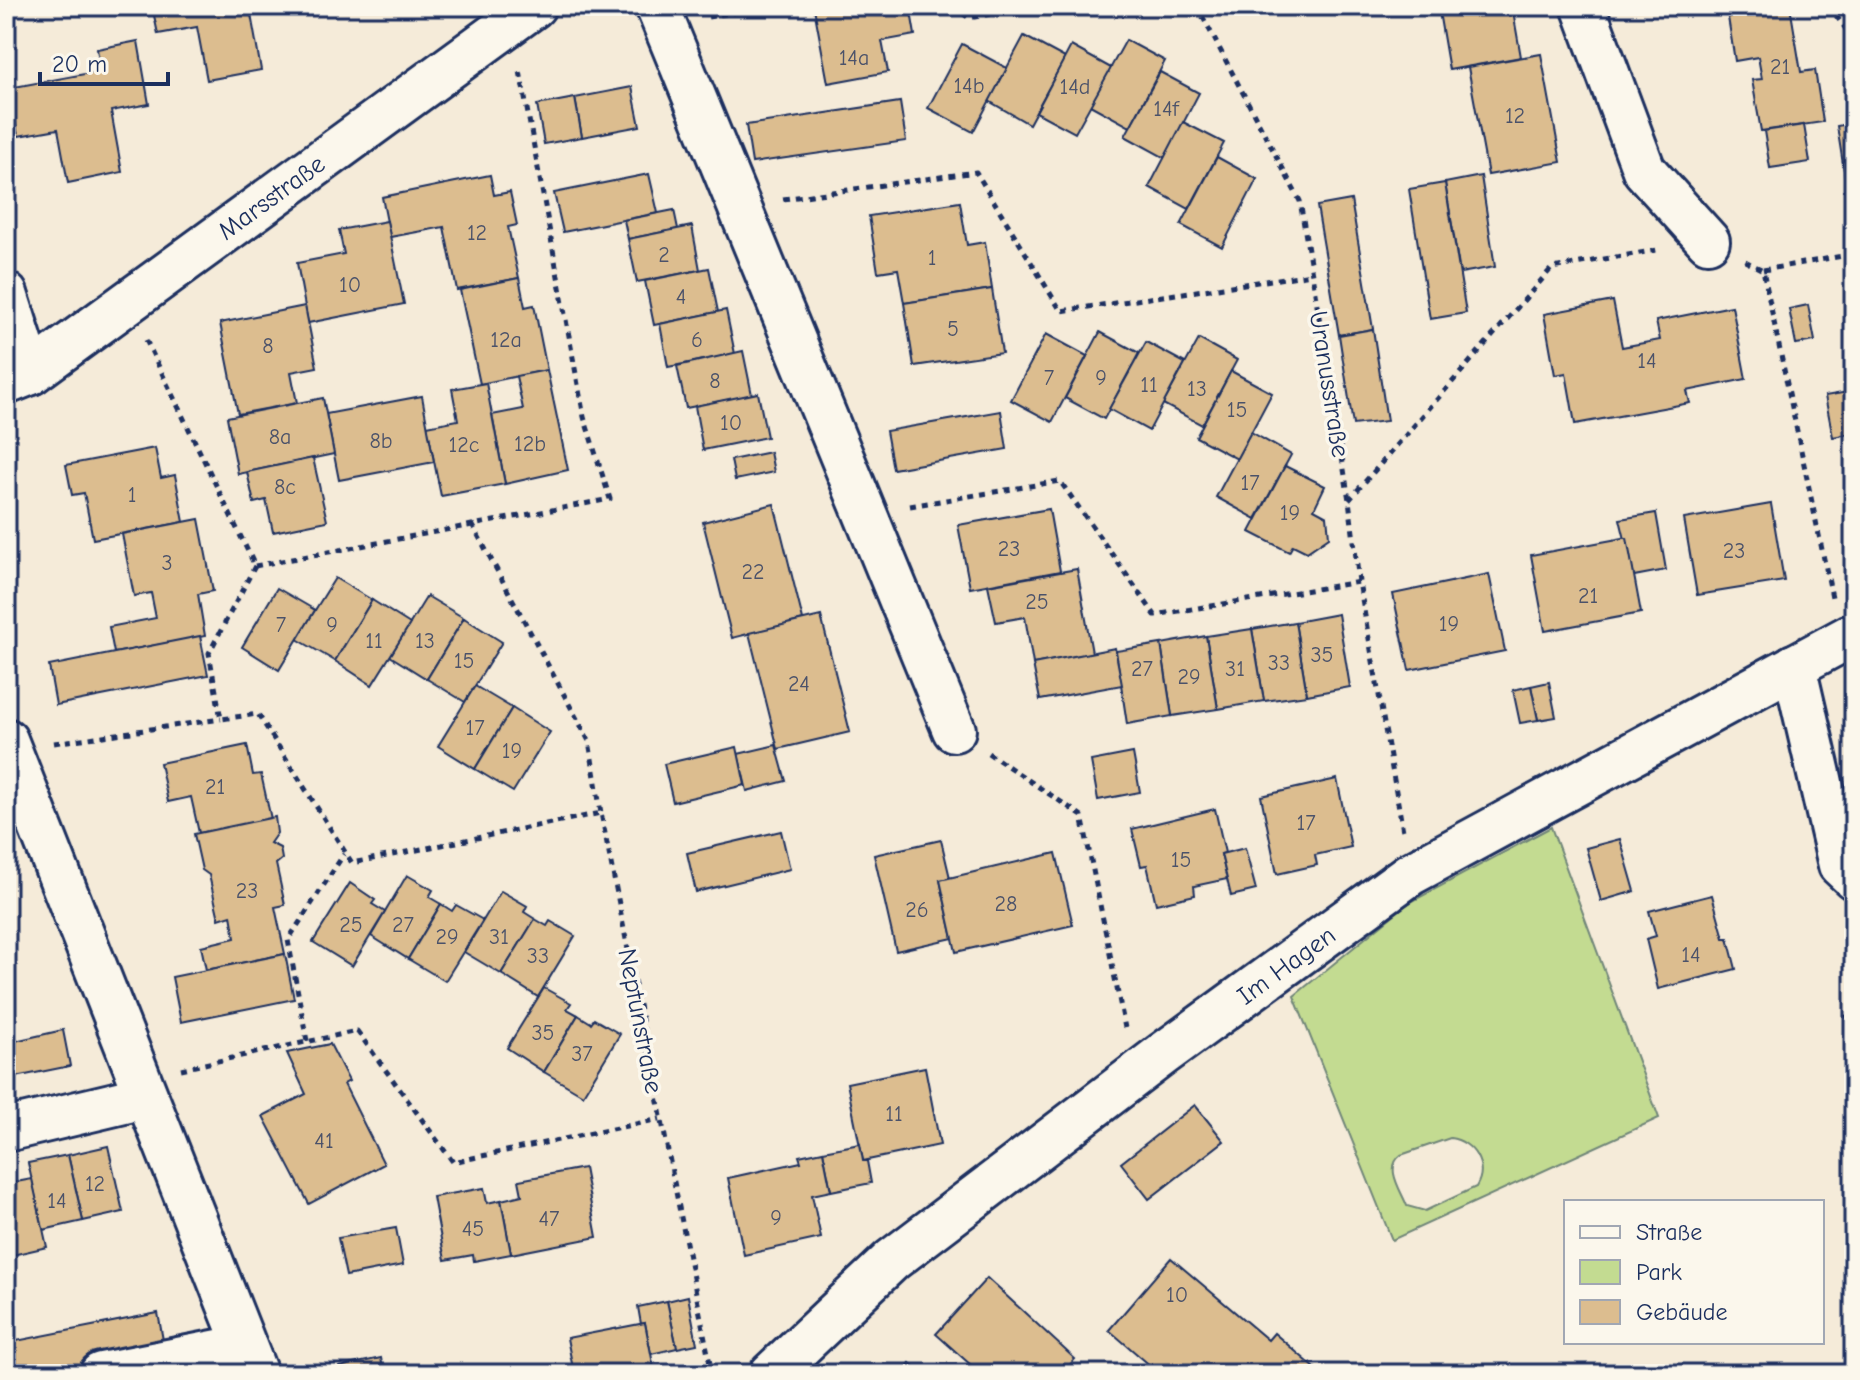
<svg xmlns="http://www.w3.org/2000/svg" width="1860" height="1380" font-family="'Comic Neue',sans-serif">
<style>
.green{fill:#c3db91;stroke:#6f8578;stroke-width:2;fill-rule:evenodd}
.building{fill:#dcbd8f;stroke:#1b2f5e;stroke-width:2}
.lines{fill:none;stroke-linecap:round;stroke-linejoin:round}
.minor-casing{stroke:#1b2f5e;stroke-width:48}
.path{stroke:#1b2f5e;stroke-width:5;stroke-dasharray:6 6;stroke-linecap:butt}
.minor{stroke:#fbf7ec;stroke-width:42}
.labels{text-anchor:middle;stroke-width:7;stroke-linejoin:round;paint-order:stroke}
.number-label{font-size:22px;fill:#4b526a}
.street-label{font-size:26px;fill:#1b2f5e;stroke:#fbf7ec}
</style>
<rect width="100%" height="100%" fill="#f5ebd9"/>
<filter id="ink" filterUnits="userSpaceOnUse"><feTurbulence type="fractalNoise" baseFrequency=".0125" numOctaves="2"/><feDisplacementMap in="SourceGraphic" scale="16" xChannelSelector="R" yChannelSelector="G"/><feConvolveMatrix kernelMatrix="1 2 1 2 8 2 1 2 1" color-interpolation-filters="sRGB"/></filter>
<g filter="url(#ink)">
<path class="green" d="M1551,827L1659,1118L1392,1240L1294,996L1407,904ZM1450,1138C1473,1141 1489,1166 1476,1187L1425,1211L1407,1206C1401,1190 1384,1168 1401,1155Z"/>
<g class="building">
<path d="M152,6H267L250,9L261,70L207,80L197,27L158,34Z"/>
<path d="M827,6H910L915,35L882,41L888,72L828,83L814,8Z"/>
<path d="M1438,6H1512L1521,57L1449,70Z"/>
<path d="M1756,6H1790L1801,72L1815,70L1823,122L1761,131L1752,80L1762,79L1758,57L1735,61L1727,11Z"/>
<path d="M1024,36L1065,58L1029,124L989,101Z"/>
<path d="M1126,40L1165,61L1130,127L1090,105Z"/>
<path d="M138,41L149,104L111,111L122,172L68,183L58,129L18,136L9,88L101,71L97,49Z"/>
<path d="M962,44L1007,68L973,132L928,108Z"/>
<path d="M1071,46L1111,68L1075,133L1036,112Z"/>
<path d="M1541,54L1561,162L1488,175L1468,67Z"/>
<path d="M1160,72L1199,93L1165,158L1125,136Z"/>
<path d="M632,87L640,126L582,137L575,98Z"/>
<path d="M575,98L582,137L544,144L537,105Z"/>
<path d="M900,102L906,141L752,163L746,125Z"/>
<path d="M1183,122L1224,143L1189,209L1149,187Z"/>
<path d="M1854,123V181L1846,183L1837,126Z"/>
<path d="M1804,125L1810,162L1770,168L1764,131Z"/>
<path d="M1217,157L1257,179L1222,247L1181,225Z"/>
<path d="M649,174L658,213L563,232L554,193Z"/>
<path d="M490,175L494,195L510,192L517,225L508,227L519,278L457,290L444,227L390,237L382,197Z"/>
<path d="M1481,176L1495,267L1460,273L1445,183Z"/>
<path d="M1445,183L1466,313L1430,319L1409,189Z"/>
<path d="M1351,200L1373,329L1339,335L1317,206Z"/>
<path d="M960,202L967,245L985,242L992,289L904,303L898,269L878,272L869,216Z"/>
<path d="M674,210L678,229L628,239L624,220Z"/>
<path d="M387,221L404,304L308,323L297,263L344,254L339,230Z"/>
<path d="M692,226L700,270L637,282L628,239Z"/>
<path d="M709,268L718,312L654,325L645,281Z"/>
<path d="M519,278L525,307L534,305L547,370L480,384L460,290Z"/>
<path d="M992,289L1002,353L914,366L904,303Z"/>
<path d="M1613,301L1622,347L1660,340L1656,321L1732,306L1746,379L1687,391L1690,403L1575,424L1566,373L1555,375L1544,314Z"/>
<path d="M1808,305L1815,341L1796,344L1789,309Z"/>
<path d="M305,306L317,367L291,372L297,403L238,414L220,323Z"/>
<path d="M726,310L735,354L668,367L660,324Z"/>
<path d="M1373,329L1387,421L1353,425L1339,335Z"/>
<path d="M1100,332L1139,353L1104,419L1065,398Z"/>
<path d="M1046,334L1087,356L1052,422L1011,400Z"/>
<path d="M1199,339L1237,360L1202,425L1163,404Z"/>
<path d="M1146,342L1185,363L1149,431L1109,409Z"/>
<path d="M743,351L752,395L686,408L677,366Z"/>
<path d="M547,370L568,470L505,484L492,415L523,409L516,376Z"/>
<path d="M1231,371L1272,393L1237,459L1196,437Z"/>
<path d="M486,383L505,484L441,496L427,426L458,420L452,389Z"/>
<path d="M1854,391V433L1833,437L1825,396Z"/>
<path d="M758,393L767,437L703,450L695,406Z"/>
<path d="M422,396L434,462L339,480L326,414Z"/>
<path d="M323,398L334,454L238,474L227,417Z"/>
<path d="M1001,411L1007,449L893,469L886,431Z"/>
<path d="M1251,432L1291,455L1256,519L1216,497Z"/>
<path d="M155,448L161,478L175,475L184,522L93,539L84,493L72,495L66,465Z"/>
<path d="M770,452L774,472L735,480L731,460Z"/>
<path d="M313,458L327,521L273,532L266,500L254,503L247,472Z"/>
<path d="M1285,466L1325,486L1314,509L1327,516L1329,537L1307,552L1293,545L1289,552L1250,532Z"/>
<path d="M774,504L803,620L732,638L703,522Z"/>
<path d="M1771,504L1784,581L1697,595L1684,519Z"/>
<path d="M1049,509L1060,571L970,588L958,525Z"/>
<path d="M1656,513L1666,570L1634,576L1620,519Z"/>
<path d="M199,519L213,591L198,594L205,636L114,653L109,627L156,618L151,593L134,596L122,534Z"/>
<path d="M1623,538H1627L1641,613L1545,631L1531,555Z"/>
<path d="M1077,569L1092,653L1033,664L1025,617L996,622L988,585Z"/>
<path d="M1489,574L1505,651L1409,670L1393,594Z"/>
<path d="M335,578L372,600L335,661L297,639Z"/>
<path d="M277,588L315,610L279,670L242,647Z"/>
<path d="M427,596L464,618L427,679L390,656Z"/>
<path d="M372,600L410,624L372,685L335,661Z"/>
<path d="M1338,614L1350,687L1307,695L1295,622Z"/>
<path d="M821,616L850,732L778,749L749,633Z"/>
<path d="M464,618L502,642L465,702L427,679Z"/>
<path d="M1295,622L1307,695L1264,701L1252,629Z"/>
<path d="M1252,629L1264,701L1218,709L1206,636Z"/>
<path d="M200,636L208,675L56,705L49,666Z"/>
<path d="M1206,636L1218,709L1172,716L1161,644Z"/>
<path d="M1161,644L1172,716L1127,724L1116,651Z"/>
<path d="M1115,648L1122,685L1040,700L1033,664Z"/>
<path d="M1549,682L1556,717L1538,720L1531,686Z"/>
<path d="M475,686L512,708L475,769L438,746Z"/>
<path d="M1531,686L1538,720L1520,723L1513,690Z"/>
<path d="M512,708L550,732L513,792L475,769Z"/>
<path d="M247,745L253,775L261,774L271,819L199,833L191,797L168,802L160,763Z"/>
<path d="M776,745L786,781L747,791L738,754Z"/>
<path d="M737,747L745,785L673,802L664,764Z"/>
<path d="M1133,753L1140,792L1098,800L1091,761Z"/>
<path d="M1337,779L1351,847L1315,855L1317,865L1277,874L1261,796Z"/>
<path d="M1215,809L1225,853L1221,854L1227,879L1194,886L1195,895L1156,904L1147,865L1141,866L1132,829Z"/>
<path d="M275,817L277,833L270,843L280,848L282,859L276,864L285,905L275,907L285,954L206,970L201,946L235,938L231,915L219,919L209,875L202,870L194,834Z"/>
<path d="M781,831L790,869L696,892L687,853Z"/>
<path d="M1620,839L1635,891L1601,901L1586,848Z"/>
<path d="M941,840L950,878L940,880L953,938L896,951L874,855Z"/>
<path d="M1245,848L1256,890L1231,896L1221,854Z"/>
<path d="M1056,853L1073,925L956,952L940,880Z"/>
<path d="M407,875L433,890L429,897L441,904L408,959L371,936Z"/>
<path d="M350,883L375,900L372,904L385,912L352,966L313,942Z"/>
<path d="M501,891L527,906L524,912L535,919L501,974L464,952Z"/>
<path d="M1712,895L1724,938H1728L1736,969L1658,989L1646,939L1656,936L1649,911Z"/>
<path d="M441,904L452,911L456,905L483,920L445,981L408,959Z"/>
<path d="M535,919L547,926L550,921L575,936L538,997L501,974Z"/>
<path d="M285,954L294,999L181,1022L172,977Z"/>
<path d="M544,988L571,1003L567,1009L578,1015L544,1072L507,1048Z"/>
<path d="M1854,1013V1045L1845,1016Z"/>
<path d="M578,1015L591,1023L594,1019L620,1034L583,1095L544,1072Z"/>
<path d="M63,1030L70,1066L6,1079V1043Z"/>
<path d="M330,1044L349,1081L344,1084L384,1164L309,1204L263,1116L306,1094L287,1053Z"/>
<path d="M925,1067L940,1145L863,1161L847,1083Z"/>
<path d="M1195,1105L1224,1141L1149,1199L1121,1163Z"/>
<path d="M860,1144L863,1161H867L871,1183L831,1191L823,1151Z"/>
<path d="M108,1146L123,1212L83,1221L68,1155Z"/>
<path d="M823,1151L831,1191L812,1195L821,1238L744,1255L728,1178L801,1162L799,1156Z"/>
<path d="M68,1155L83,1221L43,1230L28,1163Z"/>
<path d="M584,1168L597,1237L511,1254L501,1200L522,1195L519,1180Z"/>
<path d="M32,1179L47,1247L8,1256L6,1184Z"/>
<path d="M484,1188L487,1203L501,1200L511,1254L474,1261L473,1255L445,1260L433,1197Z"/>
<path d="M396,1228L403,1265L346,1276L338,1238Z"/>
<path d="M1171,1258L1268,1340L1274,1333L1315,1368L1309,1374H1160L1109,1330Z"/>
<path d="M987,1278L1075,1359L1062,1374H981L936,1334Z"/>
<path d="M688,1296L697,1344L677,1348L667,1301Z"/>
<path d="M667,1301L677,1348L651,1354L645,1323L641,1324L638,1307Z"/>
<path d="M158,1313L165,1351L45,1374H6V1343Z"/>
<path d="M645,1323L655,1374H574L567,1338Z"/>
<path d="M381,1358L384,1374H340L339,1367Z"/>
<path d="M910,1363L923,1374H900Z"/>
<path d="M442,1366L444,1374H402Z"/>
</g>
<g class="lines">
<g class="minor-casing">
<g id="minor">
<path d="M657,6L954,730"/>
<path d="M1583,6L1644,170L1708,241"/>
<path d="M6,294L31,373"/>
<path d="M6,383L31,373L534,6"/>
<path d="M1794,666L1840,865L1854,878"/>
<path d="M6,740L256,1374"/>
<path d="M6,1130L145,1097"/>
<path d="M101,1374L244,1346"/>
<path d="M771,1374L892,1260L1163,1054L1410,874L1854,634"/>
</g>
</g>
<g class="path">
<path d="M953,6L969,18L1035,6"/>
<path d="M1197,6L1300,201L1349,500L1359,582L1403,831"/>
<path d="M1829,6L1854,40"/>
<path d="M708,17L770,6"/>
<path d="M783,199L976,172L1061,311L1312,274"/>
<path d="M1745,261L1763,270L1832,597"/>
<path d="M1763,270L1854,254"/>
<path d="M146,340L255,566"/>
<path d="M1349,500L1552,268L1657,250"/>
<path d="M910,506L1060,481L1155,615L1359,582"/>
<path d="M472,524L589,741L601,813"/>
<path d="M255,566L209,653L221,719L258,714L352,863L601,813L712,1374"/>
<path d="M255,566L610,499L584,417L520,71"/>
<path d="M54,743L221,719"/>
<path d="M988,753L1082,816L1125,1028"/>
<path d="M307,1041L288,940L344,854"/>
<path d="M181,1069L357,1031L453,1162L660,1119"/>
</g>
<use href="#minor" class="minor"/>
</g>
</g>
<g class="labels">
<g class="number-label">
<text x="854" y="65">14a</text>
<text x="1780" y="74">21</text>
<text x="969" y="93">14b</text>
<text x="1075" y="94">14d</text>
<text x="1166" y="116">14f</text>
<text x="1515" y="123">12</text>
<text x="477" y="240">12</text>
<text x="664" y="262">2</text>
<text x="932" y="265">1</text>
<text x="350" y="292">10</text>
<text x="681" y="304">4</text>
<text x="953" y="336">5</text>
<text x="506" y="347">12a</text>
<text x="697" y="347">6</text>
<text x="268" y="353">8</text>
<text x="1647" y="368">14</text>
<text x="1049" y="385">7</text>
<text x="1101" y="385">9</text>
<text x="715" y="388">8</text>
<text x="1149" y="392">11</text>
<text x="1197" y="396">13</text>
<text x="1237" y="417">15</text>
<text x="731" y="430">10</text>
<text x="280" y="444">8a</text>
<text x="381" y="448">8b</text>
<text x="530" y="451">12b</text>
<text x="464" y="452">12c</text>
<text x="1250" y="490">17</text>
<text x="285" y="494">8c</text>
<text x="132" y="502">1</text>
<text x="1290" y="520">19</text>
<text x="1009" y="556">23</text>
<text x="1734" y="558">23</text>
<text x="167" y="570">3</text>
<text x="753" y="579">22</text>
<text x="1588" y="603">21</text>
<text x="1037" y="609">25</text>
<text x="1449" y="631">19</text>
<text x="281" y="632">7</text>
<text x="332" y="632">9</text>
<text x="374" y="648">11</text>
<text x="425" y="648">13</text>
<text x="1322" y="662">35</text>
<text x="464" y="668">15</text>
<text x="1279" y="670">33</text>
<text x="1142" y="676">27</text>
<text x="1235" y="676">31</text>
<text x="1189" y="684">29</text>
<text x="799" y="691">24</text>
<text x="475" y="735">17</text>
<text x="512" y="758">19</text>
<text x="215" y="794">21</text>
<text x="1306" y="830">17</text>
<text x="1181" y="867">15</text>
<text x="247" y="898">23</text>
<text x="1006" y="911">28</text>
<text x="917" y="917">26</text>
<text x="351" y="932">25</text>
<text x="403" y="932">27</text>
<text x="447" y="944">29</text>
<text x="499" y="944">31</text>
<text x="1691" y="962">14</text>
<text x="538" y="963">33</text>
<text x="543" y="1040">35</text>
<text x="582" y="1061">37</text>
<text x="894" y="1121">11</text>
<text x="324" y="1148">41</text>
<text x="95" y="1191">12</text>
<text x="57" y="1208">14</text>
<text x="776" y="1225">9</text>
<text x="549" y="1226">47</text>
<text x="473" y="1236">45</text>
<text x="1177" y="1302">10</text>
</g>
<g class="street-label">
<text transform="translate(271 197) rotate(-36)" y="9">Marsstraße</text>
<text transform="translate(1330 384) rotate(81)" y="9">Uranusstraße</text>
<text transform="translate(1286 965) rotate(-36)" y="9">Im Hagen</text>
<text transform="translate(641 1021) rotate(79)" y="9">Neptunstraße</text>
</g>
</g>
<rect width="1860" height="1380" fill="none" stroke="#fbf7ec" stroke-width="32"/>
<rect x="16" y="16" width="1828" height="1348" fill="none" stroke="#1b2f5e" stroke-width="3" filter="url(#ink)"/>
<rect x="1564" y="1200" width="260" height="144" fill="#fbf7ec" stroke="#a1a7b3" stroke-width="2"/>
<rect x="1580" y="1226" width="40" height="12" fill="#fbf7ec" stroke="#a1a7b3" stroke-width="2"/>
<text x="1636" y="1240" font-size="24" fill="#1b2f5e">Straße</text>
<rect x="1580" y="1260" width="40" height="24" fill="#c3db91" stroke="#a1a7b3" stroke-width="2"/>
<text x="1636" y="1280" font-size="24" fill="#1b2f5e">Park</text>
<rect x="1580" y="1300" width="40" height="24" fill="#dcbd8f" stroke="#a1a7b3" stroke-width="2"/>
<text x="1636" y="1320" font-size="24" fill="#1b2f5e">Gebäude</text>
<path d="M40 72v12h128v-12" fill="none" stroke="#1b2f5e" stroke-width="4"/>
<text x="52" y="72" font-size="24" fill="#1b2f5e" stroke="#fbf7ec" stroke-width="6" paint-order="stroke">20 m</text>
</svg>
